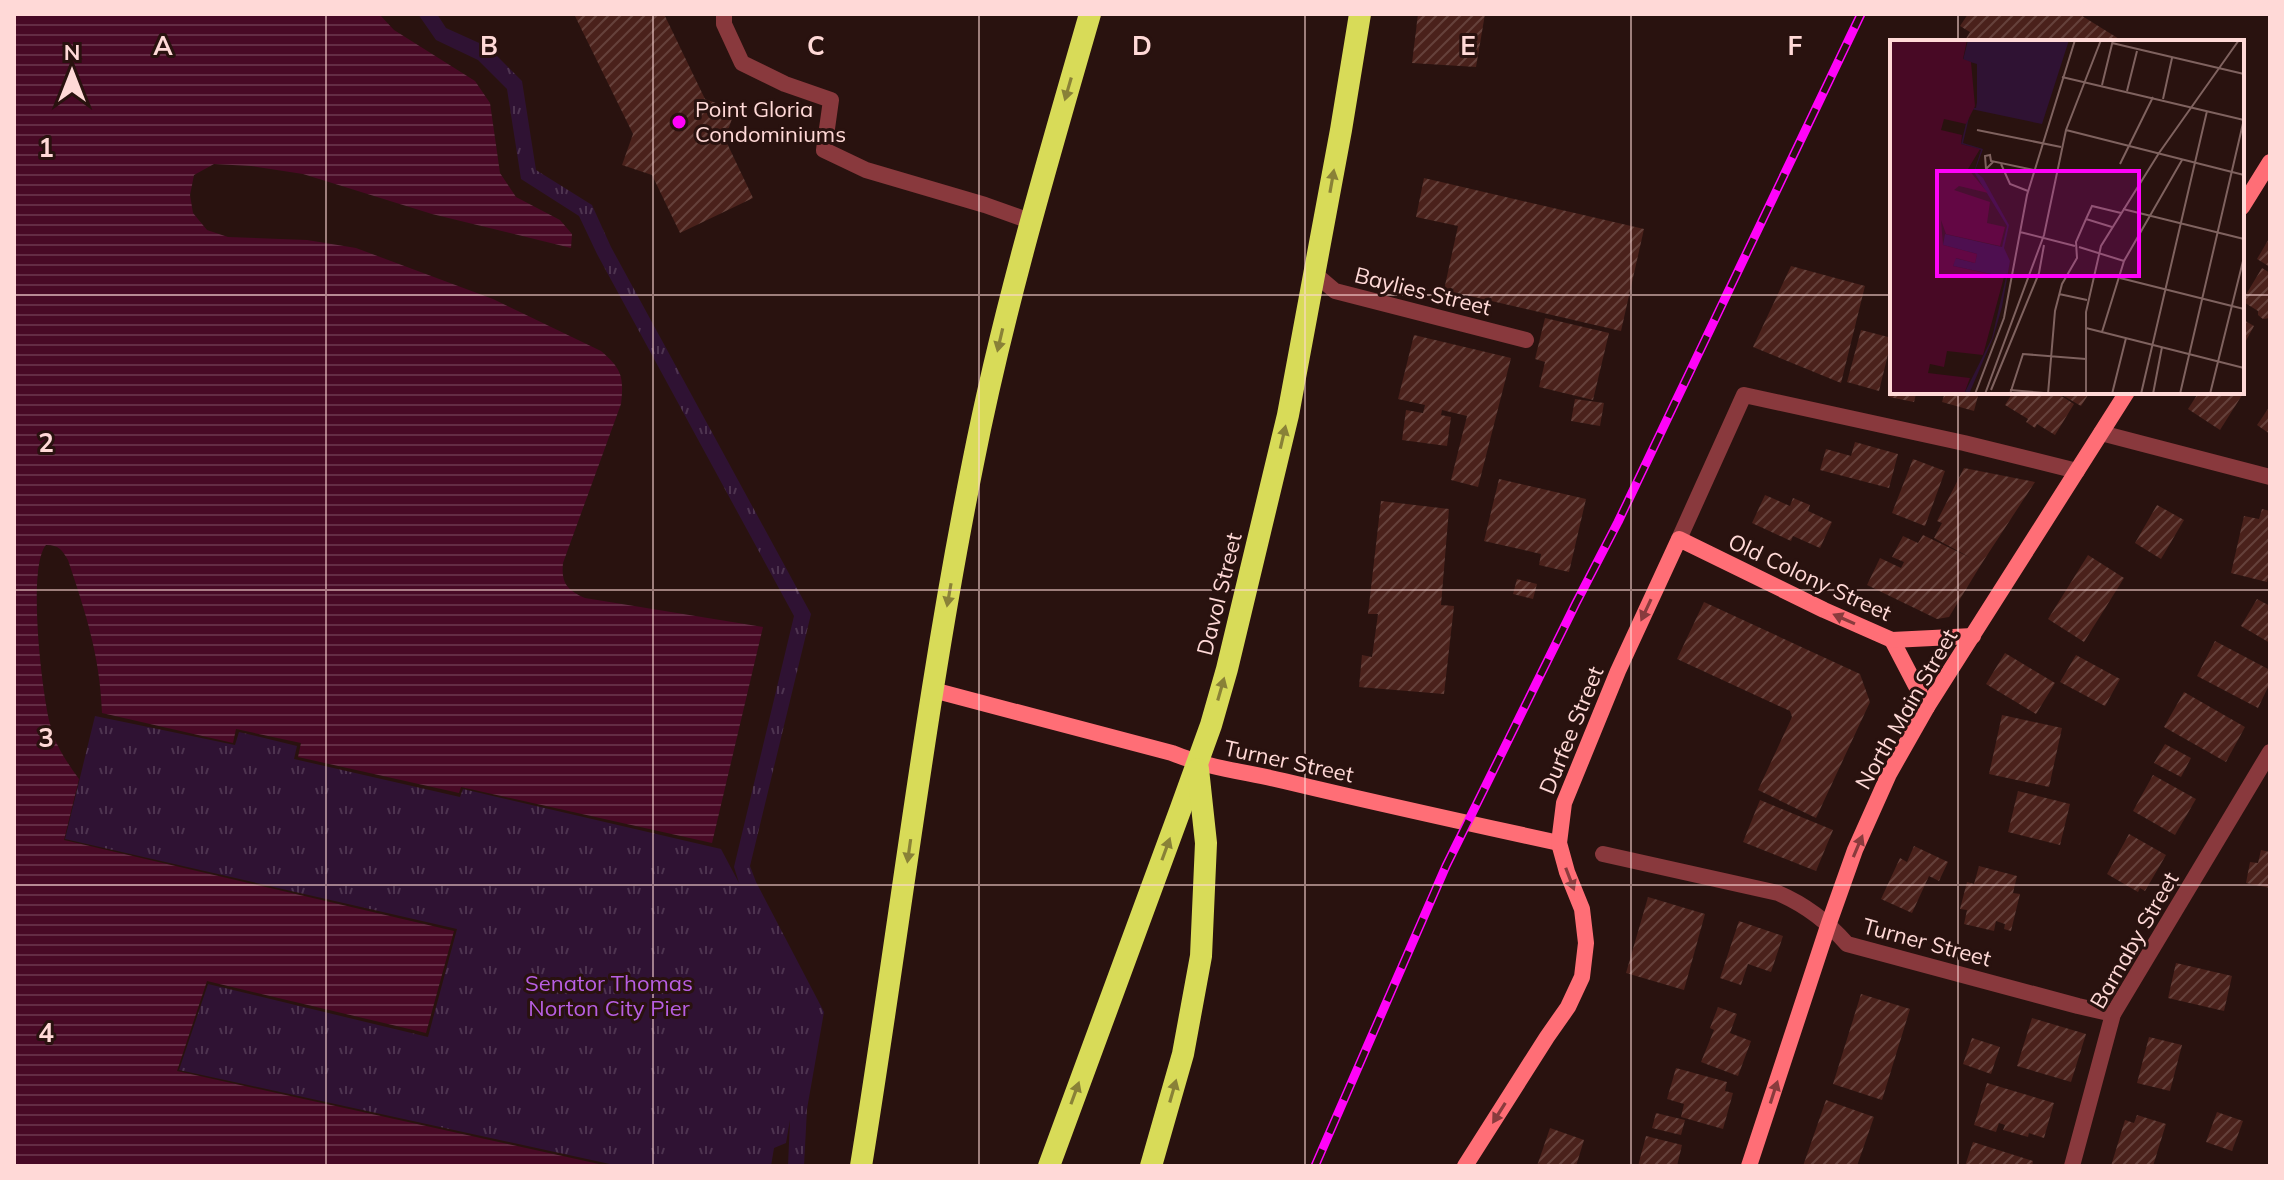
<svg xmlns="http://www.w3.org/2000/svg" width="2284" height="1180" font-family="Mulish,sans-serif">
<style>
.park{fill:url(#park-tufts)}
.water{fill:url(#water-rules)}
.building{fill:url(#building-hatch)}
.lines{fill:none;stroke-linecap:round;stroke-linejoin:round}
.minor{stroke:#89393d;stroke-width:16}
.secondary{stroke:#ff6e76;stroke-width:16}
.trunk{stroke:#d8db58;stroke-width:22}
.rail-casing{stroke:#ff03f9;stroke-width:9}
.rail{stroke:#29120f;stroke-width:6;stroke-dasharray:18;stroke-linecap:butt}
.oneway{fill:#898137}
.oneway2{fill:#893b3d}
.grid{fill:none;stroke:#ffd9d7;stroke-width:2;stroke-opacity:0.55}
.poi-dot{fill:#ff03f9;stroke:#29120f;stroke-width:3}
.labels{text-anchor:middle;stroke-width:6;stroke-linejoin:round;paint-order:stroke}
.poi-label{font-size:22px;fill:#ffd9d7;stroke:#29120f;text-anchor:start}
.street-label{font-size:22px;fill:#ffd9d7;stroke:#29120f}
.park-label{font-size:22px;fill:#b85fe3;stroke:#29120f}
.inset-road{fill:none;stroke:#7f625f;stroke-width:2}
.view{fill:#ff03f9;fill-opacity:0.15;stroke:#ff03f9;stroke-width:4}
.inset-edge{fill:none;stroke:#ffd9d7;stroke-width:4}
.grid-label{font-size:26px;text-anchor:middle;font-weight:bold;fill:#ffd9d7;stroke:#29120f;stroke-width:6;stroke-linejoin:round;paint-order:stroke}
</style>
<defs>
<pattern id="park-tufts" width="24" height="20" patternUnits="userSpaceOnUse" patternTransform="scale(2)"><rect width="24" height="20" fill="#2f1233"/><path d="M3 7l-1-3M5 7V3M7 7l1-3M15 17l-1-3M17 17v-4M19 17l1-3" fill="none" stroke="#4e3450"/></pattern>
<pattern id="water-rules" width="6" height="5" patternUnits="userSpaceOnUse" patternTransform="scale(2)"><rect width="6" height="5" fill="#480925"/><path d="M0 2.5h6" fill="none" stroke="#632c44"/></pattern>
<pattern id="building-hatch" width="6" height="6" patternUnits="userSpaceOnUse" patternTransform="scale(2)"><rect width="6" height="6" fill="#4a211b"/><path d="M-1 1l2-2M0 6l6-6M5 7l2-2" fill="none" stroke="#65413b"/></pattern>
</defs>
<rect width="100%" height="100%" fill="#29120f"/>
<path class="park" d="M418,14H437L446,28L488,47L522,81L536,170L592,205L611,247L811,614L750,866L756,882L824,1012L807,1109L804,1166H788L790,1120L786,1143L774,1148L771,1166H619L179,1070L208,984L428,1037L457,929L65,839L95,716L235,745L239,732L297,746L294,759L460,797L463,789L721,849L739,883L734,867L794,616L597,254L579,216L521,179L507,89L478,60L436,40Z"/>
<path class="water" d="M14,14H379L394,30L475,81L490,103L500,173L516,197L560,220L572,234L571,248L432,214L303,174L251,166L214,164L194,175L190,195L193,213L207,230L228,237L307,240L356,248L493,299L601,351C622,369 624,377 621,404L563,563C561,583 567,590 585,598L763,627L712,843L461,787L459,793L298,757L301,743L236,729L233,743L102,713C100,656 86,614 68,560C62,550 59,545 46,545C27,567 42,693 50,724C55,745 66,761 79,779L64,840L454,931L426,1033L207,981L177,1071L608,1166H14Z"/>
<g class="building">
<path d="M574,14H664L705,99L735,110L725,139L753,198L680,233L652,175L622,165L633,134Z"/>
<path d="M1418,14H1485L1476,67L1412,63Z"/>
<path d="M1968,14H2079L2124,42H1964L1970,32L1960,26Z"/>
<path d="M1424,178L1644,229L1621,331L1444,290L1458,226L1416,217Z"/>
<path d="M2270,237V267L2257,259Z"/>
<path d="M1791,266L1865,286L1841,383L1753,347Z"/>
<path d="M2262,268L2270,273V318L2263,319L2258,315V311L2242,301Z"/>
<path d="M1545,318L1609,333L1593,400L1539,387L1545,362L1535,359Z"/>
<path d="M2242,319L2254,326L2242,348Z"/>
<path d="M1861,330L1892,338L1879,391L1847,382Z"/>
<path d="M1414,335L1511,358L1478,487L1451,480L1467,416L1442,410L1441,415L1451,417L1447,446L1402,440L1406,410L1423,413L1425,405L1398,399Z"/>
<path d="M1890,392H1924L1923,395L1916,394L1914,402L1889,397Z"/>
<path d="M1945,392H1979L1974,411L1942,402Z"/>
<path d="M2013,392H2055L2074,404L2055,435L2037,424L2035,428L2026,422L2028,419L2005,405Z"/>
<path d="M2057,392H2090L2081,406Z"/>
<path d="M2199,392H2244L2220,430L2188,409Z"/>
<path d="M1575,399L1604,403L1600,426L1571,421Z"/>
<path d="M2270,406V434L2257,425Z"/>
<path d="M1855,442L1898,454L1889,488L1820,470L1826,449L1851,456Z"/>
<path d="M1913,459L1945,471L1925,526L1892,513Z"/>
<path d="M1964,468L2035,482L1982,563L1949,617L1937,619L1867,585L1880,558L1901,568L1904,562L1892,557L1903,536L1918,543L1923,535L1971,558L1934,538L1942,523L1937,521Z"/>
<path d="M1499,479L1586,499L1569,572L1539,565L1541,554L1484,541Z"/>
<path d="M1765,495L1790,506L1793,498L1810,505L1808,511L1832,522L1820,548L1793,536L1791,541L1752,523Z"/>
<path d="M1381,501L1449,509L1441,605L1454,606L1444,694L1359,687L1362,655L1372,657L1378,614H1368Z"/>
<path d="M2157,505L2184,520L2161,559L2135,543Z"/>
<path d="M2262,509L2270,511V569L2267,582L2231,573L2244,516L2259,519Z"/>
<path d="M2088,555L2124,578L2084,642L2048,619Z"/>
<path d="M1517,579L1537,584L1533,599L1513,594Z"/>
<path d="M2257,599L2270,606V643L2241,626Z"/>
<path d="M1704,602L1860,674L1870,702L1816,818L1758,790L1792,717L1790,711L1677,659Z"/>
<path d="M2215,641L2270,670V683L2258,708L2197,676Z"/>
<path d="M2005,653L2055,683L2036,714L1986,684Z"/>
<path d="M2076,655L2120,679L2105,706L2060,682Z"/>
<path d="M2184,692L2245,727L2226,762L2164,727Z"/>
<path d="M2002,715L2062,728L2049,787L1989,774Z"/>
<path d="M2165,744L2191,758L2181,777L2154,763Z"/>
<path d="M2153,775L2196,799L2175,835L2133,811Z"/>
<path d="M2018,791L2070,804L2060,845L2008,832Z"/>
<path d="M1760,800L1833,830L1816,871L1743,842Z"/>
<path d="M2129,834L2166,855L2145,891L2140,888L2138,892L2107,874Z"/>
<path d="M1914,846L1948,862L1939,881L1929,876L1912,913L1881,899L1900,858L1907,862Z"/>
<path d="M2261,850L2270,852V888L2246,883L2250,862L2258,863Z"/>
<path d="M1979,866L2017,876L2013,893L2020,894L2011,931L2004,929L2005,924L1996,921L1994,931L1964,924L1967,910L1960,909L1967,882L1974,884Z"/>
<path d="M1648,897L1705,914L1684,990L1626,973Z"/>
<path d="M1739,921L1783,936L1771,972L1748,964L1741,985L1720,978Z"/>
<path d="M2176,963L2232,976L2224,1011L2168,998Z"/>
<path d="M1861,994L1910,1009L1882,1100L1833,1084Z"/>
<path d="M1718,1007L1737,1014L1730,1033L1751,1041L1738,1076L1701,1062L1714,1030L1710,1028Z"/>
<path d="M2032,1018L2086,1034L2071,1082L2017,1066Z"/>
<path d="M2149,1037L2182,1045L2170,1091L2137,1083Z"/>
<path d="M1972,1038L2000,1047L1991,1074L1963,1064Z"/>
<path d="M1676,1068L1727,1082L1725,1091L1733,1093L1723,1129L1681,1117L1684,1104L1667,1099Z"/>
<path d="M1987,1083L2054,1103L2044,1138L2029,1133L2028,1137L2003,1130L2005,1125L1999,1123L1996,1132L1974,1125Z"/>
<path d="M1826,1100L1874,1117L1857,1166H1803Z"/>
<path d="M2217,1112L2243,1121L2232,1151L2206,1142Z"/>
<path d="M1656,1113L1685,1120L1681,1135L1652,1128Z"/>
<path d="M2137,1115L2166,1124L2153,1166H2111L2125,1120L2134,1123Z"/>
<path d="M1550,1128L1584,1140L1576,1166H1537Z"/>
<path d="M1646,1136L1682,1145L1677,1166H1638Z"/>
<path d="M1973,1142L2033,1161L2032,1166H1965Z"/>
</g>
<g class="lines">
<g class="minor">
<path d="M724,14V24L742,63L785,84L831,100L824,150L866,170L985,205L1030,221"/>
<path d="M1315,274L1335,291L1526,340"/>
<path d="M2101,433L2270,477"/>
<path d="M1679,539L1744,395L1964,443L2077,471"/>
<path d="M1603,854L1778,893C1806,905 1827,921 1847,944L2078,1006L2113,1014"/>
<path d="M2072,1166L2113,1014L2270,752"/>
</g>
<g class="secondary">
<path d="M2242,207L2270,162"/>
<path d="M1892,640L1927,707"/>
<path d="M933,690L1172,753C1208,768 1247,772 1284,781C1376,803 1467,823 1559,843"/>
<path d="M1465,1166L1547,1037L1568,1007L1582,977L1586,943L1582,909L1567,872L1559,843L1564,803L1618,671L1679,539L1824,610L1892,640L1973,636"/>
<path d="M1749,1166L1829,923L1855,850L1889,774L1927,707L2127,392"/>
</g>
<g class="trunk">
<path d="M861,1166C899,932 926,696 973,463C1003,311 1047,163 1090,14"/>
<path d="M1049,1166L1181,808L1211,725L1227,669L1288,415L1341,130L1360,14"/>
<path d="M1151,1166L1183,1054L1201,956L1206,843L1198,769"/>
</g>
<g class="rail-casing">
<path id="rail" d="M1315,1166L1446,866L1576,603L1618,522L1861,14"/>
</g>
<use href="#rail" class="rail"/>
</g>
<defs><path id="oneway-solid" d="M-6-.8H1V-3.2L6.5 0L1 3.2V.8H-6Z" transform="scale(2)"/></defs>
<g class="oneway">
<use href="#oneway-solid" transform="translate(1068 89) rotate(106)"/>
<use href="#oneway-solid" transform="translate(1332 181) rotate(-80)"/>
<use href="#oneway-solid" transform="translate(1000 340) rotate(103)"/>
<use href="#oneway-solid" transform="translate(1283 437) rotate(-77)"/>
<use href="#oneway-solid" transform="translate(949 595) rotate(100)"/>
<use href="#oneway-solid" transform="translate(1221 689) rotate(-74)"/>
<use href="#oneway-solid" transform="translate(1166 849) rotate(-70)"/>
<use href="#oneway-solid" transform="translate(909 851) rotate(98)"/>
<use href="#oneway-solid" transform="translate(1173 1091) rotate(-74)"/>
<use href="#oneway-solid" transform="translate(1075 1093) rotate(-70)"/>
</g>
<g class="oneway2">
<use href="#oneway-solid" transform="translate(1646 610) rotate(115)"/>
<use href="#oneway-solid" transform="translate(1844 619) rotate(-156)"/>
<use href="#oneway-solid" transform="translate(1858 846) rotate(-67)"/>
<use href="#oneway-solid" transform="translate(1570 879) rotate(69)"/>
<use href="#oneway-solid" transform="translate(1774 1092) rotate(-72)"/>
<use href="#oneway-solid" transform="translate(1499 1113) rotate(122)"/>
</g>
<path class="grid" d="M326,14V1166M653,14V1166M979,14V1166M1305,14V1166M1631,14V1166M1958,14V42M14,295H1892M2242,295H2270M1958,392V1166M14,590H2270M14,885H2270"/>
<circle class="poi-dot" cx="679" cy="122" r="8"/>
<g class="labels">
<g class="poi-label">
<text x="695" y="117">Point Gloria<tspan x="695" dy="25">Condominiums</tspan></text>
</g>
<g class="street-label">
<text transform="translate(1423 291) rotate(14)" y="8">Baylies Street</text>
<text transform="translate(1810 577) rotate(25)" y="8">Old Colony Street</text>
<text transform="translate(1219 594) rotate(-76)" y="8">Davol Street</text>
<text transform="translate(1906 709) rotate(-60)" y="8">North Main Street</text>
<text transform="translate(1571 730) rotate(-68)" y="8">Durfee Street</text>
<text transform="translate(1289 761) rotate(12)" y="8">Turner Street</text>
<text transform="translate(2134 940) rotate(-60)" y="8">Barnaby Street</text>
<text transform="translate(1927 942) rotate(15)" y="8">Turner Street</text>
</g>
<g class="park-label">
<text x="609" y="991">Senator Thomas<tspan x="609" dy="25">Norton City Pier</tspan></text>
</g>
</g>
<g transform="translate(1890 40)">
<rect width="354" height="354" fill="#29120f"/>
<path d="M78,0H179L152,84L81,69L73,103L93,109L85,131L93,138L119,185L114,208L120,221L112,267L103,298L79,354H74L102,298L117,233L115,237L63,226L65,218L85,223L87,214L53,205L55,194L112,207L117,186L84,132L91,110L71,104L80,67L86,68L87,62V24L73,20Z" fill="#2f1233"/>
<path d="M0,0H77L73,19L81,22L85,66L76,84L54,79L51,90L72,95L71,104L90,109L78,129L98,153L69,146L64,150L100,162L97,183L115,187L110,206L56,194L51,180L53,205L87,214L85,223L66,218L63,226L114,237L93,315L57,311L54,327L40,324L38,333L80,338L74,354H0Z" fill="#480925"/>
<path class="inset-road" d="M222,3L354,34M172,37L354,80M212,45L223,0M237,51L247,11M273,59L282,18M87,90L171,107M176,90L354,135M103,122L96,129L95,116L100,115L101,121L144,130M111,124L120,144L138,151M230,124L263,57M233,169L354,199M196,179L202,166L231,173M130,192L185,206M189,207L234,221M230,238L354,269M169,254L197,260M196,288L354,328M212,292L234,221L292,120M101,350L149,233L154,205M120,350L166,354M85,354L114,278L137,155L185,0M95,354L154,195L176,90L211,0M120,354L133,314L196,319M158,354L165,271L172,244L187,218L186,202L196,179L222,187M196,354V272L211,206L269,113L349,0M222,354L236,298M251,354L317,71M263,354L272,307M290,354L354,79M320,354L354,217"/>
<path class="view" d="M47,131H249V236H47Z"/>
<rect width="354" height="354" class="inset-edge"/>
</g>
<g class="grid-label">
<text x="163" y="55">A</text>
<text x="489" y="55">B</text>
<text x="816" y="55">C</text>
<text x="1142" y="55">D</text>
<text x="1468" y="55">E</text>
<text x="1795" y="55">F</text>
<text x="46" y="157">1</text>
<text x="46" y="452">2</text>
<text x="46" y="747">3</text>
<text x="46" y="1042">4</text>
</g>
<rect width="2284" height="1180" fill="none" stroke="#ffd9d7" stroke-width="32"/>
<g transform="translate(72 72)" stroke="#29120f" stroke-width="6" paint-order="stroke">
<path d="M0-6L14 30L0 20L-14 30Z" fill="#ffd9d7"/>
<text y="-12" font-size="22" font-weight="bold" text-anchor="middle" fill="#ffd9d7">N</text>
</g>
</svg>
